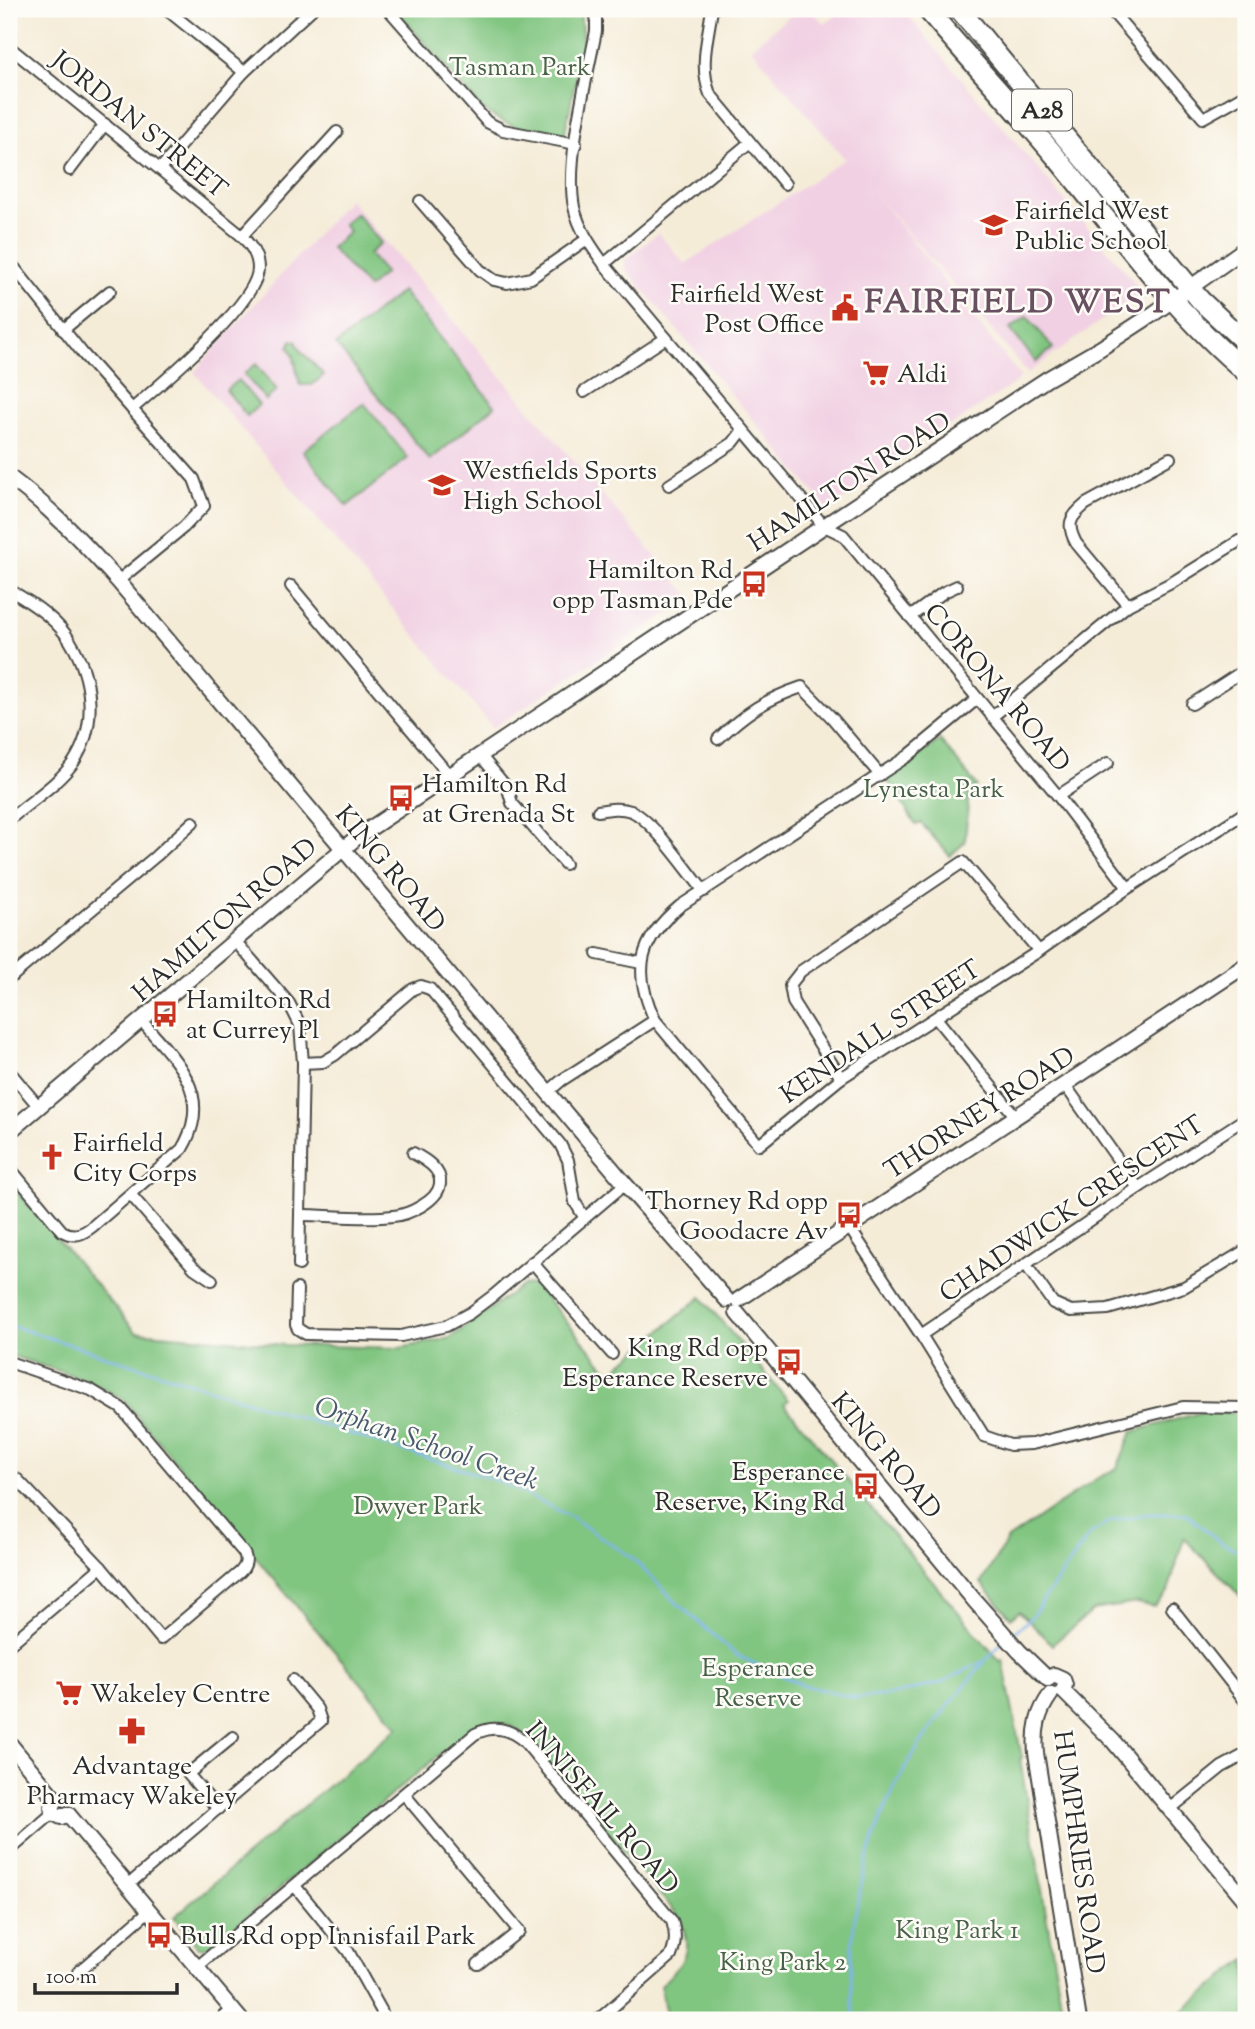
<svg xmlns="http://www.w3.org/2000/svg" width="1255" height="2029" font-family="'Sorts Mill Goudy',serif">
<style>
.built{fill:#f1d0e3}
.green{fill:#80c580;stroke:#567856;stroke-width:2}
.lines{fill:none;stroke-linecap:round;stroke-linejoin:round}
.stream{stroke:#7eb5ed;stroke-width:2.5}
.street-casing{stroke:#494845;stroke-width:14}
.secondary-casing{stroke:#494845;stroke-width:18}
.highway-casing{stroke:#494845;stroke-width:23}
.street{stroke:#fff;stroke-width:10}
.secondary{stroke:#fff;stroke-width:14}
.highway{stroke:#fff;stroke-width:19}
.labels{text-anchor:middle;stroke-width:5;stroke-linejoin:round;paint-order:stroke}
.shield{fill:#fdfcf7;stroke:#6a6a68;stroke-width:2}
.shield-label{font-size:24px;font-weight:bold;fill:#2b2b2b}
.park-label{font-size:26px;fill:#496149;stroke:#fdfcf7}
.street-label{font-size:26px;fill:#2b2b2b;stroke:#fdfcf7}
.poi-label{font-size:26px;fill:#2b2b2b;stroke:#fdfcf7;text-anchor:start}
.water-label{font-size:28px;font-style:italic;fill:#485b6f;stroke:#fdfcf7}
.district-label{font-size:33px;font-weight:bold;letter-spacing:2px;fill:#685060;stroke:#fdfcf7}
</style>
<rect width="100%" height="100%" fill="#fdfcf7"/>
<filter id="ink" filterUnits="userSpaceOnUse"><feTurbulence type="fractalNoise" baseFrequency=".0143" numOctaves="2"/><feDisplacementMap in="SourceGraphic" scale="14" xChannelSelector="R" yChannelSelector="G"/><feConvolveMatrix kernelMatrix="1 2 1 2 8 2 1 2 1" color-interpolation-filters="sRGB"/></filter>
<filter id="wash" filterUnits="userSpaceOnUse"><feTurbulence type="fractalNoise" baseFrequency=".00686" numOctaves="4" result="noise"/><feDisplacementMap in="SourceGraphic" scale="28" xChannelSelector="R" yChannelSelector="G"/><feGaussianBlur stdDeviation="1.57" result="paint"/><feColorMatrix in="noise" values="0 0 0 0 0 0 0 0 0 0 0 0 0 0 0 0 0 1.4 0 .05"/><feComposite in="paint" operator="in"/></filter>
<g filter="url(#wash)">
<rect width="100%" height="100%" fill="#f5ecd8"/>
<g class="built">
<path d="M798,9H810L825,24L843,9H902L1142,291L1028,373L870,188L1021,377L1012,385L952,425L942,426L903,453L889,468L828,509L625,268V260L658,233L685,264L845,159L751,48Z"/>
<path d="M349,199L691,598L493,728L194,372Z"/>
</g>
<g class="green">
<path d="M395,9H580L583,43L564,137C533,131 505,128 480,107Z"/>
<path d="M356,213L381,243L369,254L385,273L368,288L331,248L349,232L343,224Z"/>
<path d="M402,291L495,406L430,460L336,345Z"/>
<path d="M1027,316L1053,348L1036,362L1010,329Z"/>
<path d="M292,340L296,341L301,351L324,375L312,385H300L293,354L289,347Z"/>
<path d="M256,364L277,390L266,400L244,374Z"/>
<path d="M238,380L259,405L247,416L226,390Z"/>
<path d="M364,403L408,458L347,506L303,451Z"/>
<path d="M940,740L977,786L969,791L965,842L950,856L921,823L916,825L886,778Z"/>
<path d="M9,1182L136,1332L285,1345L400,1348L450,1338L523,1285L535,1284L610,1373L701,1297L788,1400L784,1404L978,1636L1000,1661L1003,1660L1022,1758L1020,1759L1064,2020H667L660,1985C688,1962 694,1945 676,1913L523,1733C506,1721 489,1721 470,1729L209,1948L198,1947L174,1917L398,1727L123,1399L87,1380L9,1355Z"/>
<path d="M1206,1411L1246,1414V1602L1184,1538L1168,1592L1154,1607L1137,1603L1093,1610L1052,1645L1019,1611L1011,1618L981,1583L1008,1539L1096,1479L1117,1468L1132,1432Z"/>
<path d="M1246,1959V2020H1172Z"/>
</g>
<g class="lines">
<g class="stream">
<path d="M9,1325L502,1482L571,1517L632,1558L677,1603L736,1655L802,1685L856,1698L890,1695L938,1684L986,1660L1004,1640"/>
<path d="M1012,1634L1030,1619L1091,1533L1111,1521L1148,1514H1186L1222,1543L1246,1555"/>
<path d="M855,2020C840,1929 870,1817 922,1741C941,1713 964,1687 985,1661"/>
</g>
</g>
</g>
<g filter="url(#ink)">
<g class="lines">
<g class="street-casing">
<g id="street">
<path d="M166,9L244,72"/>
<path d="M388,9L487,122L503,130L576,144"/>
<path d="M596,9V31C587,79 565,160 574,207C579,229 591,246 604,264L824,526L843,535L1058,796L1128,888"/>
<path d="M712,9C708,38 699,66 710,94L785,184"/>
<path d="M1110,9L1203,118L1246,94"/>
<path d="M9,47L242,236C251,246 258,255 258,269C257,304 160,385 132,409"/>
<path d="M161,168L244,72L312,9"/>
<path d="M70,170L105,124"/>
<path d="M420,201L480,270L494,280L507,283L531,278L587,239"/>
<path d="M242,236L337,132"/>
<path d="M9,261L84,355L194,479L204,506L184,527L118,581"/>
<path d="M604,264L749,143"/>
<path d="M63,330L110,291"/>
<path d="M584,392L666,338"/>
<path d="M669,485L733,443L743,430"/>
<path d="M291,586L449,775"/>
<path d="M9,590C31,602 57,619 70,641C93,678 98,726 73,763C57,785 29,802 9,820"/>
<path d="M1128,605L1076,543C1066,524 1070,517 1086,504L1170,458"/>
<path d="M910,617L944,592L957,586"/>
<path d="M977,699L908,756L680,906C639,940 632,971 655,1020L759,1145L841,1078L1039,951L1128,888L1246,812"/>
<path d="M1192,704L1246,669"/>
<path d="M992,717L1128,605L1173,582L1239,541L1246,540"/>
<path d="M718,739C745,713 766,699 802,687L833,719L880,775"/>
<path d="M480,755L508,789L512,803L565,864"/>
<path d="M1058,796L1108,763"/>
<path d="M598,811C609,809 620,807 631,811C652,819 688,872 704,891"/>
<path d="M236,942L289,1003L300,1025L303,1063L299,1265"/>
<path d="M597,954L641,963"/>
<path d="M9,979L156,856L193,822"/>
<path d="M936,1018L1016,1117"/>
<path d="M303,1063L323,1062L335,1055L413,989L421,986L430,989L560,1144L568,1160L575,1202L584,1217"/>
<path d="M9,1071L39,1107"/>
<path d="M841,1078L793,1002L790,985L801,971L963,862L1039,951"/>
<path d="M1065,1085L1138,1188"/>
<path d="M548,1092L562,1080L655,1020"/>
<path d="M9,1167L62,1231C74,1238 83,1234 93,1226L182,1149C215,1093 175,1061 142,1021"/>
<path d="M131,1195L194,1268L212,1280"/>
<path d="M300,1215C329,1215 364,1220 393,1216C408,1215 438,1201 440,1184C442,1169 424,1159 413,1153"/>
<path d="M849,1227L921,1335L984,1436L1010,1445L1032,1444L1183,1407L1246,1408"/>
<path d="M532,1262L612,1354"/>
<path d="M1026,1265L1053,1303L1071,1311L1108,1309L1184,1287L1246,1250"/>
<path d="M297,1289L296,1325L298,1329L306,1334L401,1336L446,1326L470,1313L494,1295L625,1184"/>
<path d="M921,1335L1138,1188L1246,1118"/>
<path d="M9,1362L91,1390L121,1408L243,1552C248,1559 246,1566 240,1572L161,1639L101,1567L18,1480L9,1474"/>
<path d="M1172,1608L1246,1702"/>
<path d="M9,1645L101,1567"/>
<path d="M404,1794L519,1931L478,1964"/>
<path d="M218,1809L188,1774L233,1737"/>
<path d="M1170,1809L1222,1767L1246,1754"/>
<path d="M9,1851L53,1813"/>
<path d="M128,1885L321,1721L317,1709L293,1680"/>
<path d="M295,1886L348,1951L381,2010L384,2020"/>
<path d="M197,1967L475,1734C494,1725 508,1728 524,1741L672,1921C676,1934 676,1943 671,1956L598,2020"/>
<path d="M78,1972L150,1910"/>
<path d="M220,2020L232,2010"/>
</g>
</g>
<g class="secondary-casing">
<g id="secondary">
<path d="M9,477C50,507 84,543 118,581L625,1184L727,1300"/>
<path d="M9,1132L356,838L824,526L1047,379L1101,348L1153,314L1246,248"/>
<path d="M738,1300L1246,965"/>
<path d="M737,1313L974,1600L1019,1651L1048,1679"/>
<path d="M1048,1679L1054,1675L1063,1679L1065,1685L1063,1691"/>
<path d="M1063,1691L1113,1741L1246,1901"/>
<path d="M1051,1694C1037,1713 1034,1730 1036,1753L1079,2020"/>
<path d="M9,1743L56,1800"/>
<path d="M56,1800L52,1807L53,1813L61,1817L68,1814"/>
<path d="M68,1814L241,2020"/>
</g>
</g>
<g class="highway-casing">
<g id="highway">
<path d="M927,9C969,59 1014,107 1056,157C1117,230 1173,311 1246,372"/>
<path d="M959,9L1201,301L1246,343"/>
</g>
</g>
<use href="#street" class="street"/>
<use href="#secondary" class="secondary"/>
<use href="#highway" class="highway"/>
</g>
</g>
<defs>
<g id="school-bare" transform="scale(2.1)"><path d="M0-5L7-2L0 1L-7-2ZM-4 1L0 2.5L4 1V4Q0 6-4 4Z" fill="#c8321e" stroke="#fdfcf7" stroke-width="2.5" paint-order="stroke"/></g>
<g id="civic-bare" transform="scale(2.1)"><path d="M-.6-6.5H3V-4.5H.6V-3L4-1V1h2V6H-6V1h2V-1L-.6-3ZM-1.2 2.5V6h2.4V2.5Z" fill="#c8321e" stroke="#fdfcf7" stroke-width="2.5" paint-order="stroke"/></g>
<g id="supermarket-bare" transform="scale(2.1)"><path d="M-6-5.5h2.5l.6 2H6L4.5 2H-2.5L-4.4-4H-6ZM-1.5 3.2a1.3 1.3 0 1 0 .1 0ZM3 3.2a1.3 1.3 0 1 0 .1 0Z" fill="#c8321e" stroke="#fdfcf7" stroke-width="2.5" paint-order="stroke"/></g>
<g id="bus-bare" transform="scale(2.1)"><path d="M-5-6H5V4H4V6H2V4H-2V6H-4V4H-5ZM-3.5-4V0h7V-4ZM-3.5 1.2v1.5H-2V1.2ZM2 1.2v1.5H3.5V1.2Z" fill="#c8321e" stroke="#fdfcf7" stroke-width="2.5" paint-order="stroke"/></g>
<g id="church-bare" transform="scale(2.1)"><path d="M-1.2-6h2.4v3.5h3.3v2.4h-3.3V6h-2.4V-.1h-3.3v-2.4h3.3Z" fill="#c8321e" stroke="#fdfcf7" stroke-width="2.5" paint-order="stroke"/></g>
<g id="pharmacy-bare" transform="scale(2.1)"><path d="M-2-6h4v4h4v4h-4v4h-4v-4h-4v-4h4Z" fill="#c8321e" stroke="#fdfcf7" stroke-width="2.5" paint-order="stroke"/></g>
</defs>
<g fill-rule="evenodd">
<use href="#school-bare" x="994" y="225"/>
<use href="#civic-bare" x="845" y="308"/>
<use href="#supermarket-bare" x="876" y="373"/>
<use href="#school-bare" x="442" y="485"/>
<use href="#bus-bare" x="754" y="584"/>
<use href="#bus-bare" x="401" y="798"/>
<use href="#bus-bare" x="165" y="1014"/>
<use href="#church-bare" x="52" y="1157"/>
<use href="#bus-bare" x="849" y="1215"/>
<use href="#bus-bare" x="789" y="1362"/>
<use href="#bus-bare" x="866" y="1486"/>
<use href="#supermarket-bare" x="69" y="1693"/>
<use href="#pharmacy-bare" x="132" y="1731"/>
<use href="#bus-bare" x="159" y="1935"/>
</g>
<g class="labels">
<rect class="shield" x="1012" y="89.5" width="60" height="41" rx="5"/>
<g class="shield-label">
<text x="1042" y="118">A28</text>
</g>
<g class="park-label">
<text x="520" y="75">Tasman Park</text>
<text x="934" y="797">Lynesta Park</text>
<text x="418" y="1514">Dwyer Park</text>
<text x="758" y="1676">Esperance<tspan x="758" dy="30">Reserve</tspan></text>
<text x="957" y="1938">King Park 1</text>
<text x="783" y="1970">King Park 2</text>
</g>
<g class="street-label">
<text transform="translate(140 124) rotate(39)" y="9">JORDAN STREET</text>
<text transform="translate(849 481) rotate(-33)" y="9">HAMILTON ROAD</text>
<text transform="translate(998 687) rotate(50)" y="9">CORONA ROAD</text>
<text transform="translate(391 868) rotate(50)" y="9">KING ROAD</text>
<text transform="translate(224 919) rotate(-41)" y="9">HAMILTON ROAD</text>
<text transform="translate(880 1031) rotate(-34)" y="9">KENDALL STREET</text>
<text transform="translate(979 1112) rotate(-33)" y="9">THORNEY ROAD</text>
<text transform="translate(1071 1208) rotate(-34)" y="9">CHADWICK CRESCENT</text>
<text transform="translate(887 1455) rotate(50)" y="9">KING ROAD</text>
<text transform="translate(603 1807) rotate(49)" y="9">INNISFAIL ROAD</text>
<text transform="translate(1080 1852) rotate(82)" y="9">HUMPHRIES ROAD</text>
</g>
<g class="poi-label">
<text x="1015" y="219">Fairfield West<tspan x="1015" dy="30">Public School</tspan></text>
<text x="824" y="302" text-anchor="end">Fairfield West<tspan x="824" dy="30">Post Office</tspan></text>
<text x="897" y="382">Aldi</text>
<text x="463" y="479">Westfields Sports<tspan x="463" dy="30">High School</tspan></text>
<text x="733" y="578" text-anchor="end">Hamilton Rd<tspan x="733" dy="30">opp Tasman Pde</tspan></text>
<text x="422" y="792">Hamilton Rd<tspan x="422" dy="30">at Grenada St</tspan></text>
<text x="186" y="1008">Hamilton Rd<tspan x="186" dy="30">at Currey Pl</tspan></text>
<text x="73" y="1151">Fairfield<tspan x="73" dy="30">City Corps</tspan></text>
<text x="828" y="1209" text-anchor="end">Thorney Rd opp<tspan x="828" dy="30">Goodacre Av</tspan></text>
<text x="768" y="1356" text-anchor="end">King Rd opp<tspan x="768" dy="30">Esperance Reserve</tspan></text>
<text x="845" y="1480" text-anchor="end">Esperance<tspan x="845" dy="30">Reserve, King Rd</tspan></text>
<text x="90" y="1702">Wakeley Centre</text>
<text x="132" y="1774" text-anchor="middle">Advantage<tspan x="132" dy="30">Pharmacy Wakeley</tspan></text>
<text x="180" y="1944">Bulls Rd opp Innisfail Park</text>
</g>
<g class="water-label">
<text transform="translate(427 1442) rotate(19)" y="10">Orphan School Creek</text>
</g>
<g class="district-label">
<text x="1018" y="312">FAIRFIELD WEST</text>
</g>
</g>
<rect width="1255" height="2029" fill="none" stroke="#fdfcf7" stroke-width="35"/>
<path d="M35 1983v10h142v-10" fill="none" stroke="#2b2b2b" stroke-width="3.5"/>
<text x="46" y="1983" font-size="21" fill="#2b2b2b" stroke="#fdfcf7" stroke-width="5" paint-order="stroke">100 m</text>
</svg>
